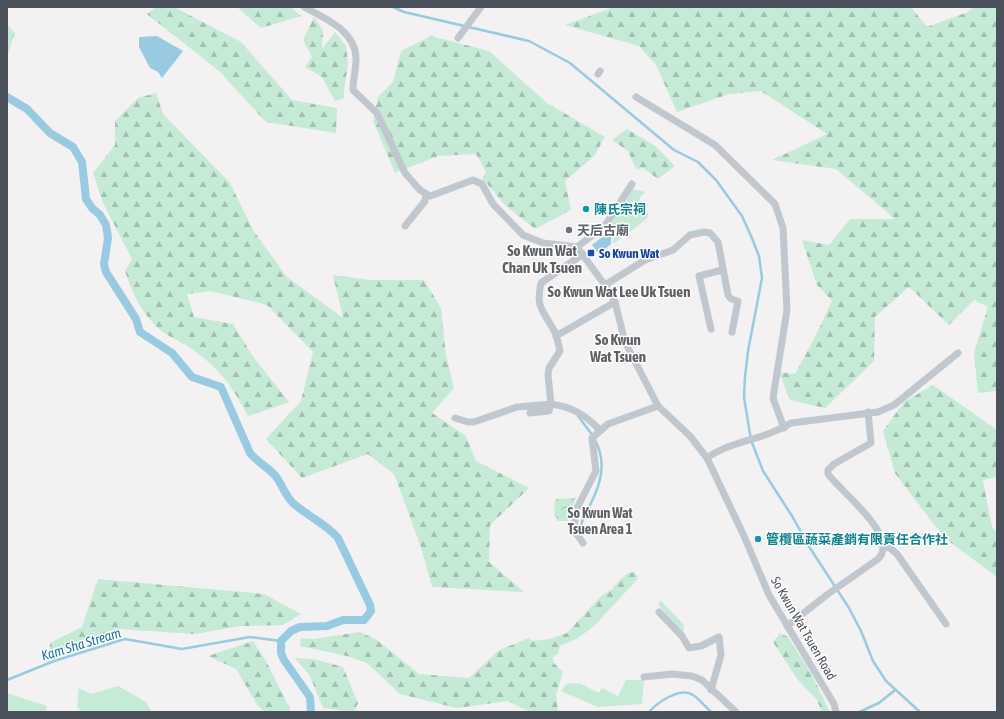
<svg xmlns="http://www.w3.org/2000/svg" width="1004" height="719" font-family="'Asap Condensed','Noto Sans TC',sans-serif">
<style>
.grass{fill:#c5ebd7}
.forest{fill:url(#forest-firs)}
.park{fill:url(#park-crowns)}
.water{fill:#98cbe2}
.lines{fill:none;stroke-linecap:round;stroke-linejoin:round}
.stream{stroke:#98cbe2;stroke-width:2.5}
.canal{stroke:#98cbe2;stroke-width:8}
.street{stroke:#c1c7ce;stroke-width:7}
.culture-dot{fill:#0f9aa8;stroke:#fff;stroke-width:1.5}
.worship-dot{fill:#6b7280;stroke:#fff;stroke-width:1.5}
.transit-dot{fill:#1a4fb4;stroke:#fff;stroke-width:1.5}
.labels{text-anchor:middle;stroke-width:3;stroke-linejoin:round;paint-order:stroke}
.culture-label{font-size:13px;font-weight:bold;fill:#0d838f;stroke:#fff;text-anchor:start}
.worship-label{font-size:13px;font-weight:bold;fill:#5b616d;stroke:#fff;text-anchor:start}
.transit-label{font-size:13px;font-weight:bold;fill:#164399;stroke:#fff;text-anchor:start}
.street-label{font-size:13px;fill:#4b525c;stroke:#fff}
.neighbourhood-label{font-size:14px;font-weight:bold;fill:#5e6065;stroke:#fff}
.water-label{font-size:14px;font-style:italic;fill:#1e759c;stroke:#fff}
.quarter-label{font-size:15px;font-weight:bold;fill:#5e6065;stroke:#fff}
</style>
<defs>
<pattern id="forest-firs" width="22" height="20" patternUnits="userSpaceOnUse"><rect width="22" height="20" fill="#c5ebd7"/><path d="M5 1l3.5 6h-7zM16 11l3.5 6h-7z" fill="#a2c1b2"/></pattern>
<pattern id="park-crowns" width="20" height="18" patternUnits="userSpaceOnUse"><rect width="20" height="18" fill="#c5ebd7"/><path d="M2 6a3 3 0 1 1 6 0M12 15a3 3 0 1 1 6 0" fill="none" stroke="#a2c1b2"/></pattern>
</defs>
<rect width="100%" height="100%" fill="#f3f1f1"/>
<g class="grass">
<path d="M633,189L645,192L639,198L649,216C638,227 626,234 613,244L611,224Z"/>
<path d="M661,601L684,625L683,632L659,606V602Z"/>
<path d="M626,680H644L642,704L598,707L561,691L566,684L579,683L599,693L602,688L618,696Z"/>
<path d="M118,686L146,702L152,712H81L77,706L79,688L91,694Z"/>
<path d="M7,693L47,706L46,712H7Z"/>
</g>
<g class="forest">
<path d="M156,7H174L241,42L292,100L337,108L336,133L266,122L219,71L147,14Z"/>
<path d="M237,7H291L301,16L261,28Z"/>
<path d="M614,7H911L927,27L968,12L974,7H997V391L978,393L974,353L988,307L974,300L949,325L909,287L875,317L874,361L825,408L790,400L779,372L795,374L816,335L832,301L817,285L802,240L829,245L850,219H895L836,169L772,160L827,134L761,91L729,94L677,112L656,65L639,46L565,25Z"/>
<path d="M314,17L323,30L322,49L335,32L346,46L348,63L343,99L335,101L322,77L305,67L312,57L303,40Z"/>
<path d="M7,25L15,33L7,57Z"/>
<path d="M431,36L489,51L547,103L605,137L594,156L565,181L571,210L535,229L505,205L482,178L486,172L476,154L438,156L395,173L373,121L378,97L393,82L401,51Z"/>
<path d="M156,93L163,114L230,183L253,230L287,277L343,318L333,275L370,280H424L441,308L446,355L454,388L432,413L466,436L476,461L529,488L490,525L489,562L524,592L432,587L421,547L394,474L368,454L302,478L266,439L301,401L313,352L267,305L211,291L187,294L194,317L233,324L254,358L289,402L248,416C233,387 219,368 192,349C181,341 165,336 156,326C139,308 133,294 125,271L132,259L103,203L93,173L115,145V121L138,98Z"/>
<path d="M627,129L654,145L675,166L658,179L643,168L636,169L628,151L612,140Z"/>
<path d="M933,385L997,430V477L983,480L992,527L997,532V577L951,543L932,522L895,473L883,431L904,402Z"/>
<path d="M634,572L638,577L635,582L593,627L578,638L560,646L558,654L553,657V662L563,672L556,695L558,712H530L508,701L457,708L400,694L367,663L347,656L300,646L301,638L313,639L360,632L377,640L419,674L469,678L499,650L529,638L532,641L550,639L567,633L601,596L611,590L621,579L628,573Z"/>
<path d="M98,579L264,594L301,614L283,625L240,626L195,634L118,629L81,641L49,657L50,643L82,627Z"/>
<path d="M780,633L788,637L812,675L830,712H822L817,700L798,680L773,642Z"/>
<path d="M253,641L267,663L290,709L289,712H265L258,706L236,669L208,656Z"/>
<path d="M295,658L314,659L343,667L358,703L354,712L323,708L310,676Z"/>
</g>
<path class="park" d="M576,498L570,511L568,521H558L554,514L555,499Z"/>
<g class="water">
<path d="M157,36L183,51L162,78L158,72L150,68L139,47V37Z"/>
<path d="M606,234L611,235V244L599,254L592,245Z"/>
</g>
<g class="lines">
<g class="stream">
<path d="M393,7L404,12L529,41L570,63L674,150L698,162L716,180L742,216L751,236L759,256L762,278L748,351L745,377L744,397L751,440L763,471L792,516L810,548L849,608L861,631L873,661L886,681L920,712"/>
<path d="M578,416L593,436"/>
<path d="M582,534C579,522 585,515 590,505C601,484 607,462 595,440"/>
<path d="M7,680L54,661L125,639L182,649L250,637L281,641"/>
<path d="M649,712C657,703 680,686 693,695C699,699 705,706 711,712"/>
<path d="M859,712L879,703L895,690"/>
</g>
<path class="canal" d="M7,97L27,109L50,133L73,147L82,162L86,199L92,208L100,215L106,225L108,238L104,264L106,272L136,319L140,332L172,353L192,377L221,387L250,453C258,463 270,468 277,478C283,487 286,497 294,504C308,516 326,524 338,538L370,605L371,611L364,620H343L327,626L300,627L291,631L281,641V653L284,660L310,697L311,712"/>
<g class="street">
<path d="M304,7C325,18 356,31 356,59C356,69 353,80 353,90L377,113L405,173L420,190L430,196L433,195L473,180L482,184L493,204L523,235L543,243L577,247L605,226L632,184"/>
<path d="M458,38L481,7"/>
<path d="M598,74L600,71"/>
<path d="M636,97L715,145L775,204L783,228L787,310L773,398L784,428"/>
<path d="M405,226L425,201L426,194"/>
<path d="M577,247L607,288L615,302L625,342L658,406L690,436L707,458L744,536L769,595L834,704L836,712"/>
<path d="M583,254L541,283C536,306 541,308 552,327C557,334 558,343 560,351L549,368L548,375L551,404C573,407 585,415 600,430"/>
<path d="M605,285L645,260L673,250L690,235L704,232L710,233L718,242L728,295L731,299L738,301L732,332"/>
<path d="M711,329L699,276L722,270"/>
<path d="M556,336L615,302"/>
<path d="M455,418L468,422H474L517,407L551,404L549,411L530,413"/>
<path d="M707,458C732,440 765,440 791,423L878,412L894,405L958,353"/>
<path d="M583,543L576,533L574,526L577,508L596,471L592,438L608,424L658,406"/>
<path d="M884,547L890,548L897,554L946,624"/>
<path d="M659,612L682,636L689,648L701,646L719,637L721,655L711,690"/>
<path d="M787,626L828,594L878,559C901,537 840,491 828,474V470L834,464L871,443L868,412"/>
<path d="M644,677L672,674L692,676L702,680L736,712"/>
</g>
</g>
<g class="culture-dot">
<circle cx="586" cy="209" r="4"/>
<circle cx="758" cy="539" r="4"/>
</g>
<circle class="worship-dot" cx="569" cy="230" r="4"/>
<rect class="transit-dot" x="587" y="249" width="8" height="8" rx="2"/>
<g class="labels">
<g class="culture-label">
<text x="594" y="214">陳氏宗祠</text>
<text x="766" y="544">管欖區蔬菜產銷有限責任合作社</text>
</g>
<g class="worship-label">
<text x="577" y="235">天后古廟</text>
</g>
<g class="transit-label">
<text x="599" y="258">So Kwun Wat</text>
</g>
<g class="street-label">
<text transform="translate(804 628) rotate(60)" y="5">So Kwun Wat Tsuen Road</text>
</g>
<g class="neighbourhood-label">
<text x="600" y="518">So Kwun Wat<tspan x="600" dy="16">Tsuen Area 1</tspan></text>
</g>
<g class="water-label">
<text transform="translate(81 644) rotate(-17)" y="5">Kam Sha Stream</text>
</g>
<g class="quarter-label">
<text x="542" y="256">So Kwun Wat<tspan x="542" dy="17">Chan Uk Tsuen</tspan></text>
<text x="619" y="297">So Kwun Wat Lee Uk Tsuen</text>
<text x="618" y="345">So Kwun<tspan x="618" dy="17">Wat Tsuen</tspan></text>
</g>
</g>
<rect width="1004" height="719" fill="none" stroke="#4b525c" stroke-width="16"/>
</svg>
